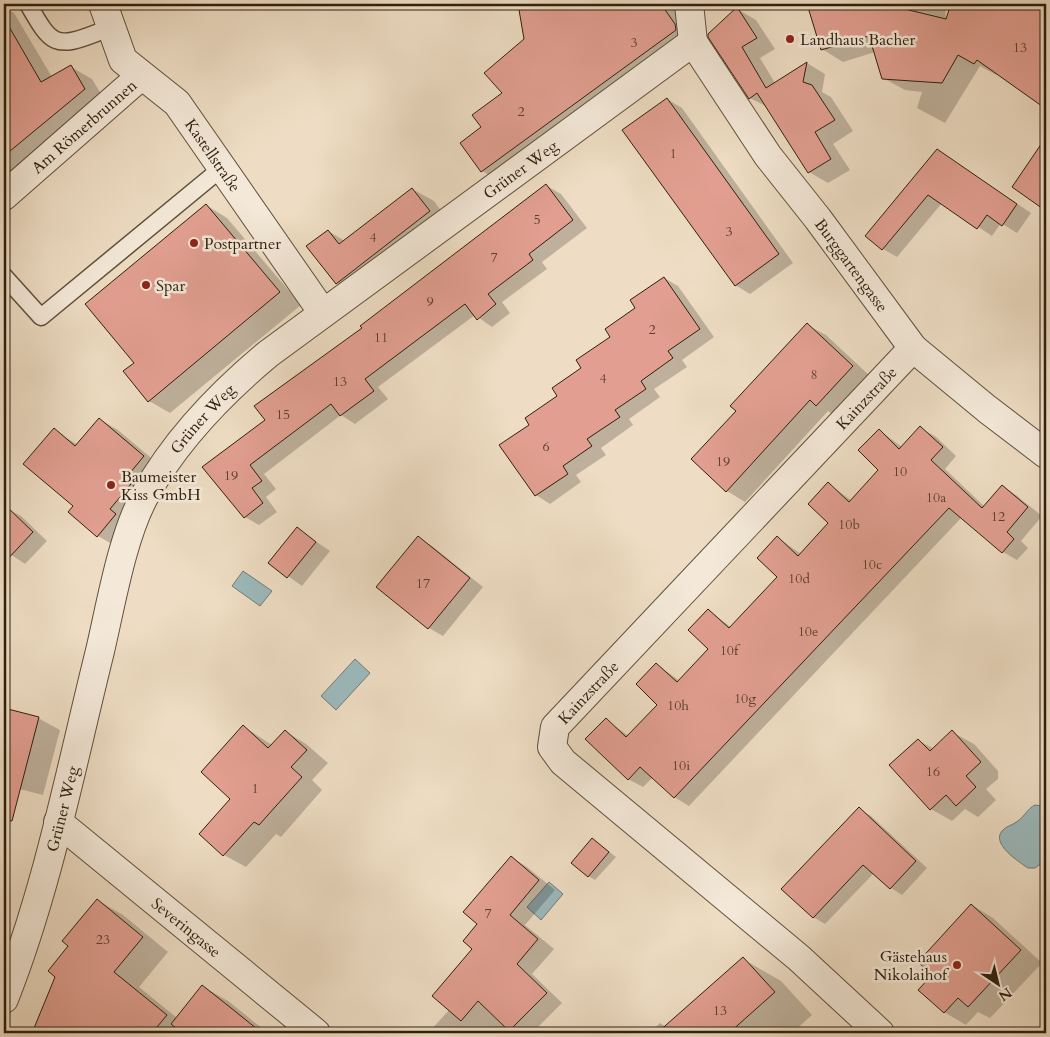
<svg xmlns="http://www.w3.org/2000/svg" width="1050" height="1037" font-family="Cardo,serif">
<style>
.water{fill:#9cbabd;stroke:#707c77}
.shadow{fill:#0003}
.building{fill:#e29f91;stroke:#2f200d}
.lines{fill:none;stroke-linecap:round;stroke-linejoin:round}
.lane-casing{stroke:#5f4f3b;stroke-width:19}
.street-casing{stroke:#5f4f3b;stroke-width:30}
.lane{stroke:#f4e9d9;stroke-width:16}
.street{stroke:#f4e9d9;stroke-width:28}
.poi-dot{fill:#8f2418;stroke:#f4e9d9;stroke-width:2}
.labels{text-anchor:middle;stroke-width:5;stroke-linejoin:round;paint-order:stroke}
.number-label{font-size:14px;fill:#5c402e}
.poi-label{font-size:16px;fill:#2f200d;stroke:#f4e9d9;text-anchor:start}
.street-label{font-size:16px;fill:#2f200d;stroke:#f4e9d9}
</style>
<rect width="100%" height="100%" fill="#eeddc4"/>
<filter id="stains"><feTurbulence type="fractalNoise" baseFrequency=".004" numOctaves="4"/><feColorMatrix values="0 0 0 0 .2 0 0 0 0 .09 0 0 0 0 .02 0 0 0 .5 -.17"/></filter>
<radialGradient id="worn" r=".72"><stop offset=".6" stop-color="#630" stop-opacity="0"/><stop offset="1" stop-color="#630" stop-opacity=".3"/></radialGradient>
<g class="water">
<path d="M243,571L272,591L260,606L232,586Z"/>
<path d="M355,659L370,673L336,710L321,696Z"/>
<path d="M1035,805L1041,806L1046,811V860L1035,868H1028C1019,862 991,844 1002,831C1006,826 1013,825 1018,821C1025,816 1027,809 1035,805Z"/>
<path d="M549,882L563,894L541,920L527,907Z"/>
</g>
<g class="shadow">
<path d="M520,4H671L693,35L500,181L482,171L483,128L504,93L525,39Z"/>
<path d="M803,4H945L946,23L952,4H1046V107L997,73L996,75L980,66L945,123L917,108L922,92L905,90L883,78L875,52L843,62L822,49L809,7Z"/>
<path d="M4,7L14,13L52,77L71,67L92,79L106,102L4,186Z"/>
<path d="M737,9L756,20L775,49L760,58L775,83L807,63L825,74L822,92L831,97L853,131L833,144L850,170L828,183L809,172L769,108L750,98L709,34Z"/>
<path d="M667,99L682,108L793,263L750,294L735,285Z"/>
<path d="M1046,139V210L1013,186Z"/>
<path d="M937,151L1031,213L1017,233L1001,223L992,236L942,203L897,257L883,249Z"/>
<path d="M547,186L561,194L587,228L542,262L547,269L502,302L510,313L492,327L475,315L378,387L388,399L355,424L341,415L264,474L276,489L266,497L277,512L259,525L245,517L204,467L266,420L363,328Z"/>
<path d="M412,189L434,201L451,224L358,295L337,283L328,231L345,241Z"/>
<path d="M206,205L227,218L301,305L170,413L149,401L135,363Z"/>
<path d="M664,278L678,286L714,337L682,360L687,367L654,389L660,397L629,419L633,425L601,448L606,455L576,475L581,482L550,504L536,495L531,425Z"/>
<path d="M807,325L826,335L871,377L835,416L828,411L745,502L727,491L693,459L737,411Z"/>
<path d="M99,419L118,430L163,468L117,547L98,536L75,506L54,430L78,445Z"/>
<path d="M920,428L935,436L956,456L945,469L985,507L1002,486L1016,495L1042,516L1021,541L1028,548L1017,560L1003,552L962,517L689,806L674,797L653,777L643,787L628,779L606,720L629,736L659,705L656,664L680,681L710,649L708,610L731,627L779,577L778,538L801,554L830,523L828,484L851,500L880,470L879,430L902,447Z"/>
<path d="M6,508L21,516L47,541L25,564L4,550V510Z"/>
<path d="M298,529L330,551L302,586L270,563Z"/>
<path d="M418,538L432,546L483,587L443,636L429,628L378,587Z"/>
<path d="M4,709L38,718L60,730L43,795L4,785Z"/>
<path d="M243,726L272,745L285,731L306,744L328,763L312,780L322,790L281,837L276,834L246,867L224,855L201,834L232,799Z"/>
<path d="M952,732L974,744L998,771V779L986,789L996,800L978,817L965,809L952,821L931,809L918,740L934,749Z"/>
<path d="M859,809L871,816L927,868L902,895L891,888L874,873L825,924L813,917Z"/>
<path d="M593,839L616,857L595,880L588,876Z"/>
<path d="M511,857L527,867L555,890L525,925L554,949L532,974L562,1003L532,1033H428L450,1009L474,949L479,924Z"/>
<path d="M97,900L123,915L168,952L139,987L177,1018L202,986L228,1001L268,1033H34L70,946Z"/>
<path d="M972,905L993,918L1042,963L990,1018L978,1012L966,1025L944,1012L934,975Z"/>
<path d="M743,959L781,981L812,1015L792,1033H649L660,1023L666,1027Z"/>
</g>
<g class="building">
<path d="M518,4H661L675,24L676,30L481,172L460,143L481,127L472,115L502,93L484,73L524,39Z"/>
<path d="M807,4H884L946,19L951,4H1046V109L977,60L974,64L958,55L942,83L882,79L869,36L821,50Z"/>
<path d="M737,7L757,38L742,47L766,88L807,62L803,82L812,85L835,120L815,132L831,159L808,173L757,93L749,99L708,37V34Z"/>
<path d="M4,18L41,82L71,65L85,89L4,156Z"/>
<path d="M667,98L779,254L735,286L622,130Z"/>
<path d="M1046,137V211L1012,187Z"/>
<path d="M937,149L1017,204L1002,226L987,215L977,229L928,195L882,250L865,236Z"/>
<path d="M546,184L573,220L529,254L533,260L488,294L496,304L477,320L465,304L365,379L374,391L340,416L331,404L250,465L262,481L252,488L263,503L244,518L202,467L265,420L254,406L362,328L360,326Z"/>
<path d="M412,188L430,211L336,284L306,246L328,230L339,244Z"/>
<path d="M206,204L280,292L148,402L123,371L134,363L85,304Z"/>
<path d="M664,277L700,329L668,351L673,358L641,381L646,389L615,410L620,417L587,439L592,446L563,466L568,474L535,496L499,445L529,425L525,418L557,396L552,388L581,368L576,360L610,337L605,329L635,308L630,300Z"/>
<path d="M807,323L853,366L816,406L810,400L726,492L691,459L736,411L730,406Z"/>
<path d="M99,418L144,456L125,479L131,484L110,509L116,514L97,537L68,512L73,506L23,464L54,428L75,446Z"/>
<path d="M920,426L943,447L931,460L982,508L1002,485L1028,507L1007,532L1014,539L1002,553L949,508L674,798L640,767L628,780L585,739L606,718L626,737L657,705L636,684L656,663L677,682L708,649L688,630L708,609L729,628L777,577L757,558L777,536L798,556L828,523L808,504L828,482L849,502L878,470L858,450L879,429L899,449Z"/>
<path d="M4,504L33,532L4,563Z"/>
<path d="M297,527L316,542L287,578L268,563Z"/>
<path d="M418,536L470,578L428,629L376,587Z"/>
<path d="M4,708L39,717L12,821L4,820Z"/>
<path d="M243,725L268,748L285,730L307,750L291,767L302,777L259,825L254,822L223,856L199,834L230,799L201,772Z"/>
<path d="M952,730L981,762L966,776L976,787L956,806L946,795L930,810L889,765L918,739L930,751Z"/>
<path d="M859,807L916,861L890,889L863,865L813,918L781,889Z"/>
<path d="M592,838L609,852L588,877L571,863Z"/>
<path d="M511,856L539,880L510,915L538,939L517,964L547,993L509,1031L478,1001L461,1021L432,996L472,949L463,941L477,924L463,912Z"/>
<path d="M97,899L143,937L114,972L167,1015L152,1033H32L55,977L48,971L68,946L62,941Z"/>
<path d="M971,904L1021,950L968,1007L958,998L944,1013L918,990L932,975L918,962Z"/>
<path d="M743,957L775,992L729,1033H657Z"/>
<path d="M202,985L231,1008L262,1033H182L171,1024Z"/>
</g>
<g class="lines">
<g class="lane-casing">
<g id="lane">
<path d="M28,4C51,44 54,50 99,32"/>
<path d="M4,276L41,317L223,167"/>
</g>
</g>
<g class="street-casing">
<g id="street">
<path id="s1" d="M103,4L123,60L177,103L323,313"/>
<path d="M689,4L693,42"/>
<path id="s2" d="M693,42L768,156L818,219L913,348L987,409L1046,454"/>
<path id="s3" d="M4,196L141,76"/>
<path id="s4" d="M58,822L316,1033"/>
<path id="s5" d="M4,999C48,888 71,767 100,651C111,604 122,537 145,495C175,441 220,394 268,354L693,42"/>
<path id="s6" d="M880,1033L799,958L563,762L552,747L555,727L913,348"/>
</g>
</g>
<use href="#lane" class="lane"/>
<use href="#street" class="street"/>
</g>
<g class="poi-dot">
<circle cx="790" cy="39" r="5"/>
<circle cx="194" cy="243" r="5"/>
<circle cx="146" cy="285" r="5"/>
<circle cx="111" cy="485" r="5"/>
<circle cx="957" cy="965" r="5"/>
</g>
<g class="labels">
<g class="number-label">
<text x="634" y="47">3</text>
<text x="1020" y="52">13</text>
<text x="521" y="116">2</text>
<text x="673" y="158">1</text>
<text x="537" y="224">5</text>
<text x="729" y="236">3</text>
<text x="373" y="242">4</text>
<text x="494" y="262">7</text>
<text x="430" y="306">9</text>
<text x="652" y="334">2</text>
<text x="381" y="342">11</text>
<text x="814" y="379">8</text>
<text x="603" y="383">4</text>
<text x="340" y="386">13</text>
<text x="283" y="419">15</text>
<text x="546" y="451">6</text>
<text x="723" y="466">19</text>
<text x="900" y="476">10</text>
<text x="231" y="480">19</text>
<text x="936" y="502">10a</text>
<text x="998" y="521">12</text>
<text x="849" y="529">10b</text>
<text x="872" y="569">10c</text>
<text x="799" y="583">10d</text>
<text x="423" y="588">17</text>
<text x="808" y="636">10e</text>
<text x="729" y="655">10f</text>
<text x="745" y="703">10g</text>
<text x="678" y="710">10h</text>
<text x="681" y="770">10i</text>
<text x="933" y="776">16</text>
<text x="255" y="793">1</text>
<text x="488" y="918">7</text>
<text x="103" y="944">23</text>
<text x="720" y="1015">13</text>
</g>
<g class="poi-label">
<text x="800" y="45">Landhaus Bacher</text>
<text x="204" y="249">Postpartner</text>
<text x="156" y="291">Spar</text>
<text x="121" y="482">Baumeister<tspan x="121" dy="18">Kiss GmbH</tspan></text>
<text x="947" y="962" text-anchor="end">Gästehaus<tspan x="947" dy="18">Nikolaihof</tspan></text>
</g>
<g class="street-label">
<text dy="6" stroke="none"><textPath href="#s3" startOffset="106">Am Römerbrunnen</textPath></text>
<text dy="6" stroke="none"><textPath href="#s1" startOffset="192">Kastellstraße</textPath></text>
<text dy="6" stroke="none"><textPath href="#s5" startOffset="1025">Grüner Weg</textPath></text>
<text dy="6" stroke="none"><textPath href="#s2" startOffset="274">Burggartengasse</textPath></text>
<text dy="6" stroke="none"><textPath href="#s6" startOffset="909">Kainzstraße</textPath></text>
<text dy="6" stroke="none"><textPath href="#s5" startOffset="620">Grüner Weg</textPath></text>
<text dy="6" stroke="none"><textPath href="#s6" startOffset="504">Kainzstraße</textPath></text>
<text dy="6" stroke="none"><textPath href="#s5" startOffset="199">Grüner Weg</textPath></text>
<text dy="6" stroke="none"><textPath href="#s4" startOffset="166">Severingasse</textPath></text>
</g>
</g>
<rect width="1050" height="1037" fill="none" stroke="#eeddc4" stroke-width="20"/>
<rect x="5" y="5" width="1040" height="1027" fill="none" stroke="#2f200d" stroke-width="2.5"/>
<rect x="10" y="10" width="1030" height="1017" fill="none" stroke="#2f200d"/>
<g transform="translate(998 984) rotate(145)" stroke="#f4e9d9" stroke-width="4" paint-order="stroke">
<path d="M0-4L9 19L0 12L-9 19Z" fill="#2f200d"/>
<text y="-8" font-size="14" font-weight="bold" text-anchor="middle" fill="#2f200d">N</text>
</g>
<rect width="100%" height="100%" filter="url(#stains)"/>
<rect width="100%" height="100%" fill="url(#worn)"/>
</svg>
